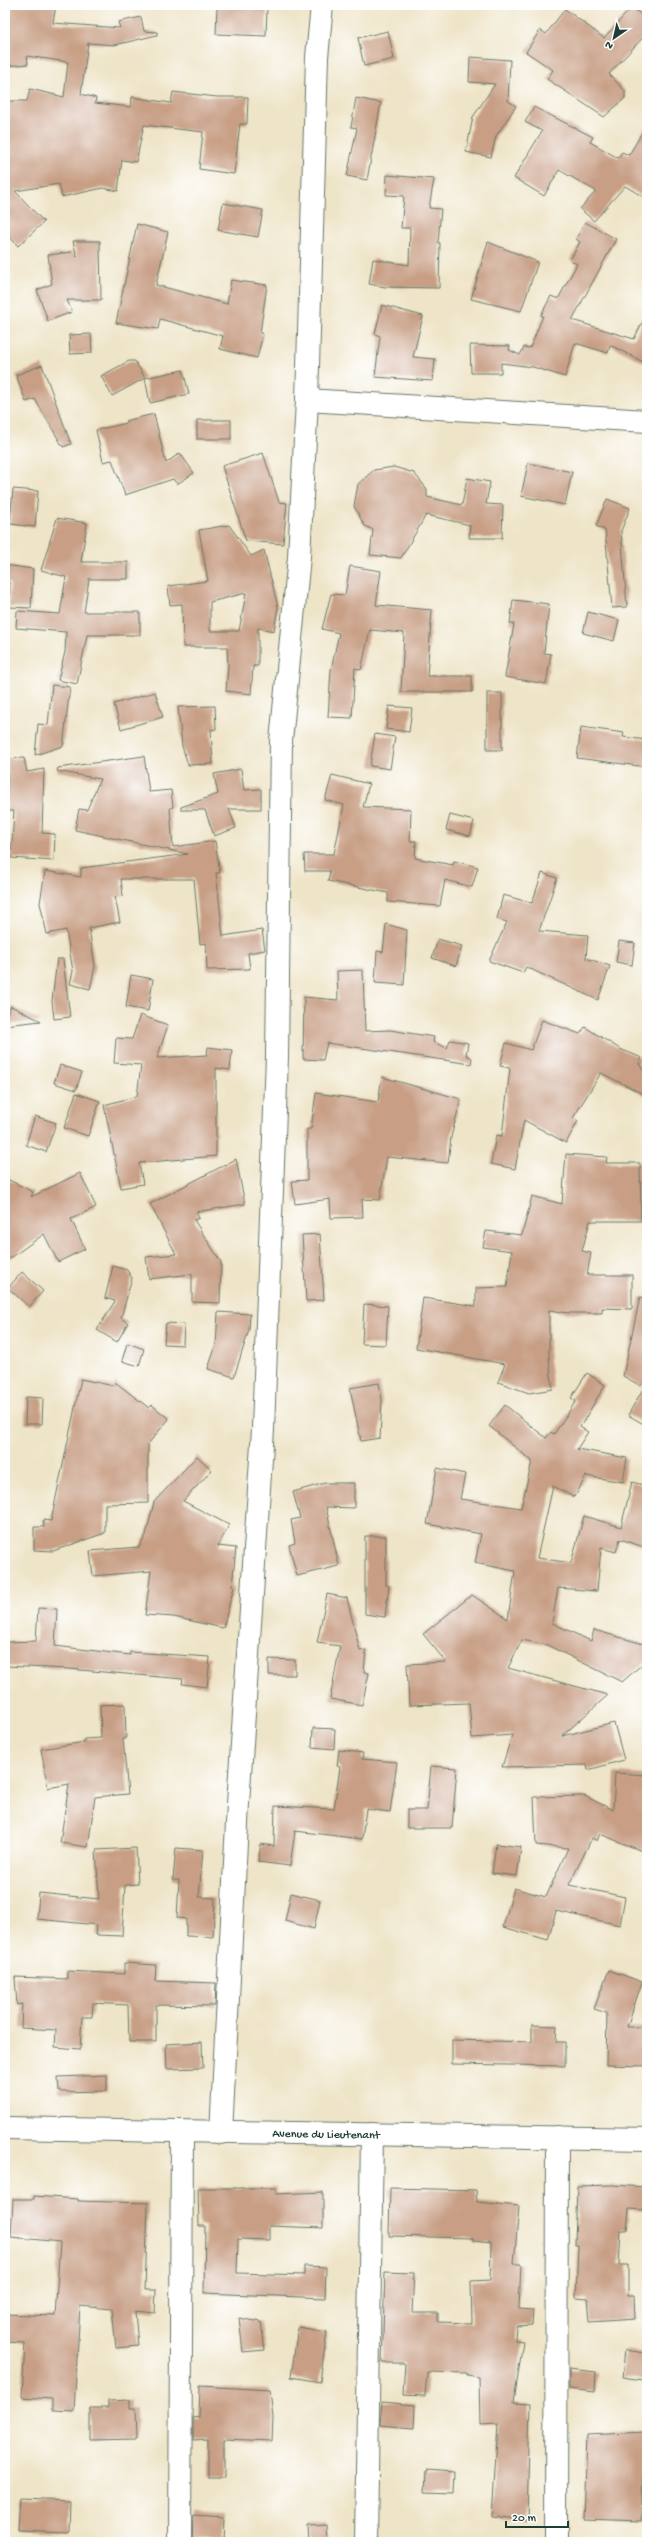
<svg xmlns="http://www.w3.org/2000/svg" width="652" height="2547" font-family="'Gochi Hand',sans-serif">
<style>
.building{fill:#c89f85;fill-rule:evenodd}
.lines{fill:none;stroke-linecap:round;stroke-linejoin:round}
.street-casing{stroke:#677767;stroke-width:24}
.secondary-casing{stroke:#677767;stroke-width:24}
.primary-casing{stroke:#677767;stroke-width:24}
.street{stroke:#fff;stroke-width:22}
.secondary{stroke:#fff;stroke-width:22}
.primary{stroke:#fff;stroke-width:22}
.labels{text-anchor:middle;stroke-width:3.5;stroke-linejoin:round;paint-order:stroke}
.street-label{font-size:12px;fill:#1f3d34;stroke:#fff}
</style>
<rect width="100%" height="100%" fill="#fff"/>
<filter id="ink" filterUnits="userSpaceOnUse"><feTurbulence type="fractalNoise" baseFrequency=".025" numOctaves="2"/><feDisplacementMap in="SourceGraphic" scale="8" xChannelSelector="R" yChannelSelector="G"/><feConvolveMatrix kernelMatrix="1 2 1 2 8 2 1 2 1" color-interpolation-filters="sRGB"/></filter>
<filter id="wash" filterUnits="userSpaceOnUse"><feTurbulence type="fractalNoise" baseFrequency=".012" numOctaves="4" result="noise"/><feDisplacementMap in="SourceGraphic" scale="16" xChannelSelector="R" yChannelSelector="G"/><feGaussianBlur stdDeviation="0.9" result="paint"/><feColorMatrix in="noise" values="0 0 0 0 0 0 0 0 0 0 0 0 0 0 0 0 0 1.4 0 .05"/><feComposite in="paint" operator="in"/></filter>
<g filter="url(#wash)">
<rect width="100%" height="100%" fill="#eee4c7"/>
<g id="blocks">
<g class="building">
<path d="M5,5H56L53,23L120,28L118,22L141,17L144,31L157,32V35L115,45L88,43L81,94L96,98L95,103L131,107L132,97L171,103L173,92L217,97H248L247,124H240L234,174L199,169L203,132L144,125L136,162L122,160L118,191L103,188L62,197L59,184L15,191L44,222L18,246L5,232V101H27L30,89L64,97L68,62L27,56L28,64L7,66Z"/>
<path d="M217,6L267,8L266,36L216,34Z"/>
<path d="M632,7L647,20V33L609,74L625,91V98L604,117L547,79L553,70L526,52L540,30L546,34L565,9L604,38Z"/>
<path d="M388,31L394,59L364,66L358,38Z"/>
<path d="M470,57L510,60L508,101L516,106L496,136L491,157L466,152L473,117L495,84L469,82Z"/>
<path d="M356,98L381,103L367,180L347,176L357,128L351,127Z"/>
<path d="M534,107L593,137L590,142L618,158L622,152L629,155L647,124V199L625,186L594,221L580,209L596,191L559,170L544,196L514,178L542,131L525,122Z"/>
<path d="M387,175L434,179L429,208L441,209L438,243H440L439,288L385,287L369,284L373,259L409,265L410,228H401L404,196L386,195Z"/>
<path d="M223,203L263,210L258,237L218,230Z"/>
<path d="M585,222L616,239L572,320L634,339L647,313V364L610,345L608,353L575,343L565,377L533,367L501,363V373H471L470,345L510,346L509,350L520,355L524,347L530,348L543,316L541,315L551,296L558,299L577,264L570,260L580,242L576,239Z"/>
<path d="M137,224L168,232L156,285L227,304L231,280L267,285L260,333L263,334L257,358L220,349L223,336L160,319L158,329L116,323Z"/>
<path d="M73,241H100L101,300H67L72,312L48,321L37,290L52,284L48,255L72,252L77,257Z"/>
<path d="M488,242L538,262L521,311L471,299Z"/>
<path d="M382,305L423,316L413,357L435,359L433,381L375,377L380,336L375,334Z"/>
<path d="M91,334L92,353L70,354L69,335Z"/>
<path d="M129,361H135L145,378L112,396L101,376Z"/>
<path d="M42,365L71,444L63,447L35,399L26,402L16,375Z"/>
<path d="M183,370L189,394L150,403L145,378Z"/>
<path d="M154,414L166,463L180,453L194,473L177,484L173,479L125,495L112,460L103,462L96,430L127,423L125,421Z"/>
<rect x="197" y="420" width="34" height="19"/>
<path d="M263,453L279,502L287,503L283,544L246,541L222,466Z"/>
<path d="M528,463L572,472L565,505L521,496Z"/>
<path d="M394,467L414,473L427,489V497L462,505L467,478L490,482L486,504L503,505L502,538H469L470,525L426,515L401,558L370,555L373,530L364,525L354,506L358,484L374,470Z"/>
<path d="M13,489L38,491L35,527L10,524Z"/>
<path d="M607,499L630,508L621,531L627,607L612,608L605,530L596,526Z"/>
<path d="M57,518L87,523L81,562H128V579H89L84,612H140V635H87L77,684L58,680L65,652L66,632L16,628L17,611L60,614L66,577L41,570Z"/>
<path d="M229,525L251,556L264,550L278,607L274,631L258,628V666H253L251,694L226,691L228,666L227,647H183L182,604L170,605L168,586L208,581L199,530ZM246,593L239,631H210V602Z"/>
<path d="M5,565L33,569L31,608L9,607L10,583L5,582Z"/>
<path d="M350,566L381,571L376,605L432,610L427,676H472V692H401L404,633L370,630L361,670L355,668L352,718L328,717L331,670L339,633L322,629L331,594L345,595Z"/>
<path d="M513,600L549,604L544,653L551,654L546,684L505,677L514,624H510Z"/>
<path d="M588,612L619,620L614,641L583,633Z"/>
<path d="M52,685L70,687L63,746L35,755L38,724L48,725Z"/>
<path d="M155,692L163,717L121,729L114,704Z"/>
<rect x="487" y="693" width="15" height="57"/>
<path d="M215,706L216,729L211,730L213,764L188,765L182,746L178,707Z"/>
<path d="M389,706L412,708L409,732L386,729Z"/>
<path d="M581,727L624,733L623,737L647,740V767L577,758Z"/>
<path d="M375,734L395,737L390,769L370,766Z"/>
<path d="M144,756L149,792L171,790L173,807L170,808L173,847L215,841L220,873H216L223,936L262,930L265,950L248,953L250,969L207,970L206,943L200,944L194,879H121L123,896L115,897L120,922L89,928L95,966L90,989L70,984L73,971L66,930L47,934L40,903L45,871L81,877V868L188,854L75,830L79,809L87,810L100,779L57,771L58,768Z"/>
<path d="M24,758L27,772L44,769L42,833L55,834L54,861L11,858L14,811H6L8,759Z"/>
<path d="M241,769L244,790L261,789V809H229L236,828L214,836L205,810H181V807L218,794L214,774Z"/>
<path d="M332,775L369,784L363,807L411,809L410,841H416L415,858L453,865L454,861L478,867L472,887L445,880L440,906L388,902V893L328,881L330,871H305L304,854H334L344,805L325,800Z"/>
<path d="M450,815L474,821L470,836L446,830Z"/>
<path d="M542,873L557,878L539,931L588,935L586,958L610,966L598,1000L526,967L523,973L489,961L507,922L497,919L503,895L532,903Z"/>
<path d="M386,924L407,930L404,985L375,983L377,951L383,952Z"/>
<path d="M438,939L462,946L456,966L432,958Z"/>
<path d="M619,941L635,943L632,965L616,962Z"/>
<path d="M57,959H63L70,1017L54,1019L52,1001Z"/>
<path d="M363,970L365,1031L390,1030L434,1037L433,1042L447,1048L450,1040L468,1043L466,1055L472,1058L471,1064L327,1043L323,1060L303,1059L304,997L338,1000L337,971Z"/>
<path d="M131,975L153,979L148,1011L126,1007Z"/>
<path d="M11,1006L41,1021L5,1025V1018Z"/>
<path d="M140,1015L168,1025L157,1058L207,1055L208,1047L232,1050L230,1070L216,1068V1156L139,1163L143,1184L121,1188L104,1105L137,1096L141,1065L114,1063L116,1038L132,1039Z"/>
<path d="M542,1020L580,1034L585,1027L620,1049L642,1058L639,1064L647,1076V1096L601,1073L573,1118L578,1121L566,1143L524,1120L515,1169L491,1164L496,1135L502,1136L510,1068L500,1066L506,1043L531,1050Z"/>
<path d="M60,1065L82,1072L76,1090L54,1083Z"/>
<path d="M382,1077L461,1099L451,1137L448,1163L387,1157L380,1200L362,1199L363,1217L331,1218L330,1199L295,1204L292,1181L307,1180V1129H311L316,1093L378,1102Z"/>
<path d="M76,1093L100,1101L88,1136L64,1128Z"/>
<path d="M35,1116L56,1123L46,1152L26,1145Z"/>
<path d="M566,1154L607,1157L606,1163H640L641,1221H590L582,1251L591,1253L587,1275H632V1309L602,1308V1313H568L549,1310V1360L553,1389L529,1393L498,1382L505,1364L416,1348L423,1298L476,1306V1288L507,1287L512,1251L483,1247L486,1231L522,1235L532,1196L562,1204Z"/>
<path d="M236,1159L245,1204L196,1212L199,1218L194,1220L221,1262L220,1303L192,1302V1274L149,1279L146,1257L176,1254L150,1204Z"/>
<path d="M80,1173L96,1207L71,1219L85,1249L58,1262L44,1234L5,1262V1178L33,1192L31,1197Z"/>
<path d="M320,1234L324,1300L306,1301L302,1235Z"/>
<path d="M113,1266L127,1270L132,1278L121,1318L128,1323L117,1342L97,1330L115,1301L105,1298Z"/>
<path d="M22,1272L43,1291L29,1307L8,1288Z"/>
<path d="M640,1297L647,1298V1377L641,1386L623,1376Z"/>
<path d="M364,1304L388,1306L386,1345L362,1344Z"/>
<path d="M218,1312L250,1314L249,1330L234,1377L208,1369L216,1345Z"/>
<path d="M166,1323L184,1324L183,1345L164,1344Z"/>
<path d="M127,1343L144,1349L139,1366L122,1361Z"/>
<path d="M587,1373L605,1385L580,1427L588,1432L577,1449L627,1458L623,1482L586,1476L575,1497L553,1486L537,1558L571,1563L584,1516L621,1527L632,1482L647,1486V1548L620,1539L616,1552L601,1548L597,1591L558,1588L552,1623L591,1641L594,1630L647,1645V1660L622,1682L547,1645L522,1640L508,1668L608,1695L562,1736L614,1723L624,1760L588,1770L587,1765L502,1767L512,1735L472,1738L469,1703L409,1705L407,1664L446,1662L423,1634L472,1595L508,1619L515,1571L475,1563L481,1534L427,1524L437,1468L465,1474L460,1499L521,1508L532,1461L489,1426L505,1405L546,1438L551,1432L554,1434L576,1401L571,1398Z"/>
<path d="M81,1379L114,1386L115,1382L149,1408L152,1405L169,1419L148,1444V1503L105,1504V1533L53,1551L34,1550V1527H44L43,1520L51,1521Z"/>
<path d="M647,1382V1426L628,1415Z"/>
<path d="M379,1383L382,1400L380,1438L361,1441L350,1388Z"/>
<path d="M26,1397L43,1398L42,1424H25Z"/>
<path d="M197,1456L212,1470L183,1501L229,1525L218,1546L236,1548L232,1586L234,1587L223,1628L174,1617L145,1615L151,1571L93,1576L90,1551L139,1547L146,1535L154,1502Z"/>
<path d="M325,1483H354V1508L326,1507L339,1566L297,1576L289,1545L295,1543L291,1520L300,1518L293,1492Z"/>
<path d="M365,1536H386V1585L389,1586L385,1617L365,1614Z"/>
<path d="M327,1594L347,1598L360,1651L366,1650L364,1672L369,1673L362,1705L330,1699L340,1646L317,1643Z"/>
<path d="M38,1608L57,1609L55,1646L130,1655V1652L210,1657L207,1687L182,1684L183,1679L69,1669L5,1666V1642L36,1641Z"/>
<path d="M269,1659L295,1660V1675H269Z"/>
<path d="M125,1704L126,1739H123L128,1794L95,1797L88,1847L60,1843L69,1784L48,1788L41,1749L84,1742V1739L101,1738L100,1705Z"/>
<path d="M313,1728L335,1729L334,1749L312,1747Z"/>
<path d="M339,1750L363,1753L362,1759L397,1762L390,1812L366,1809L362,1839L295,1831L290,1866L258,1862L261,1844L274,1846L275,1806L334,1809L340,1767L337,1766Z"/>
<path d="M431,1766L457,1768L452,1828H407V1810H427Z"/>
<path d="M615,1773L647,1775V1839L642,1851L600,1834L597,1841L592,1838L569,1885L625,1897L620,1925L556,1911L548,1940L503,1927L514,1888L546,1897L568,1848L536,1845L534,1797L585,1796L613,1810Z"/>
<path d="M496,1844L521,1847L517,1876L492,1873Z"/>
<path d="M136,1848L138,1884L125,1885L122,1936L96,1935L97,1925L37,1919L39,1893L99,1899L96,1850Z"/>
<path d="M176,1848L203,1850L199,1897L215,1898L213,1937L186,1936V1919L177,1918L179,1880H173Z"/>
<path d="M291,1893L320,1900L314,1929L285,1921Z"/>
<path d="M124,1963L156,1965L155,1981L216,1983L215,2006L156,2005V2042H129L128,2005L93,2003L92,2017H82L80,2049L55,2047L56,2030L21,2028L22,2004L17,2005L15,1977L67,1979V1971L124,1974Z"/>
<path d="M609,1970L642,1982L627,2027H647V2066L606,2065L607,2013L594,2009Z"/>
<path d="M532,2025L557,2026L556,2042H565V2066L452,2064V2040L532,2042Z"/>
<path d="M202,2042L203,2068L167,2069L166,2044Z"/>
<path d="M107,2075V2091L59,2092L58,2077Z"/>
<path d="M612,2185L647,2187V2210L629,2209L627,2230H621L619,2265H628V2295H634L635,2319L590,2322L588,2299L576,2298L578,2245H575L577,2186Z"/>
<path d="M198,2188H276V2194L323,2192V2228L269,2226V2240L238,2239L237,2273L304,2275V2266L326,2267L325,2298L204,2293L205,2226H199Z"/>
<path d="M390,2188L476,2190L477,2202L519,2206L514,2264H521L519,2309L533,2310L532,2325L516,2326L515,2340L523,2341L514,2403L530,2404L527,2520L492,2516L498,2424L480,2425L479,2377L467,2375V2373L427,2372L425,2396L403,2395L405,2363H382L385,2272L414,2273L412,2313H438V2322L472,2323L471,2281L490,2280L491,2243L473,2241V2238L389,2236Z"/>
<path d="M34,2196L78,2199V2201L148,2203L145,2290H156L155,2313L135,2311L138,2346L116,2348L112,2309L80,2306L74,2411L52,2410V2399L22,2397L25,2343L5,2342V2314L55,2316L60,2242L11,2237L13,2199H34Z"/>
<path d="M239,2318L261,2322L265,2350L243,2352Z"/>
<path d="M298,2327L327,2332L320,2382L291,2377Z"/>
<path d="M625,2350L646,2353L643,2380L622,2377Z"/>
<path d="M569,2369L596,2372L595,2392L569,2389Z"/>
<path d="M200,2386L270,2390L273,2418L272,2441L224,2439V2477H208V2439L193,2440V2418L199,2417Z"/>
<path d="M130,2400V2408H136L137,2439L90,2440V2408H108V2401Z"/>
<path d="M382,2402L415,2405L414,2428L380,2425Z"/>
<path d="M645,2432L641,2521L584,2519L587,2435Z"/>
<path d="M426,2470L454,2472L453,2493L425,2492Z"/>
<path d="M19,2498L70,2500L69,2532L17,2530Z"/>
<path d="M193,2515L224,2517L223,2542H192Z"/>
<path d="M327,2525L328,2542H309L308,2526Z"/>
</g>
</g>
</g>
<g filter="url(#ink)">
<use href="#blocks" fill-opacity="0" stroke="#677767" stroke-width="1"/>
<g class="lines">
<g class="street-casing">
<g id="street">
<path d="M307,400L647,421"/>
<path d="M180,2542L182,2132"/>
<path d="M366,2542L372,2134"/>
</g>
</g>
<g class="secondary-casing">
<g id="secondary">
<path d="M221,2133L238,1804L263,1429L277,1057L281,741L299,557L307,400L317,57L322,5"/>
<path d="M556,2542L557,2137"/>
</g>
</g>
<g class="primary-casing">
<g id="primary">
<path id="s1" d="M5,2128L647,2139"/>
</g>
</g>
<use href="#street" class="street"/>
<use href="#secondary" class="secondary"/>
<use href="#primary" class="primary"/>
</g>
</g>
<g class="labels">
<g class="street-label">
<text dy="4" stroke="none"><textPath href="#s1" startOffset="321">Avenue du Lieutenant</textPath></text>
</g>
</g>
<rect width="652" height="2547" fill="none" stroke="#fff" stroke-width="20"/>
<g transform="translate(614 38) rotate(214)" stroke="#ffffff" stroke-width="3" paint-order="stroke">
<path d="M0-3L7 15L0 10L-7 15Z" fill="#1f3d34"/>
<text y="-6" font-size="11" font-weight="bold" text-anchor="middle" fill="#1f3d34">N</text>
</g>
<path d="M506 2521v6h62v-6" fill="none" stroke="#1f3d34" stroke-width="2"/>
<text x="512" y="2521" font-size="12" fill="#1f3d34" stroke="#ffffff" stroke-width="3" paint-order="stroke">20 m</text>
</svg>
